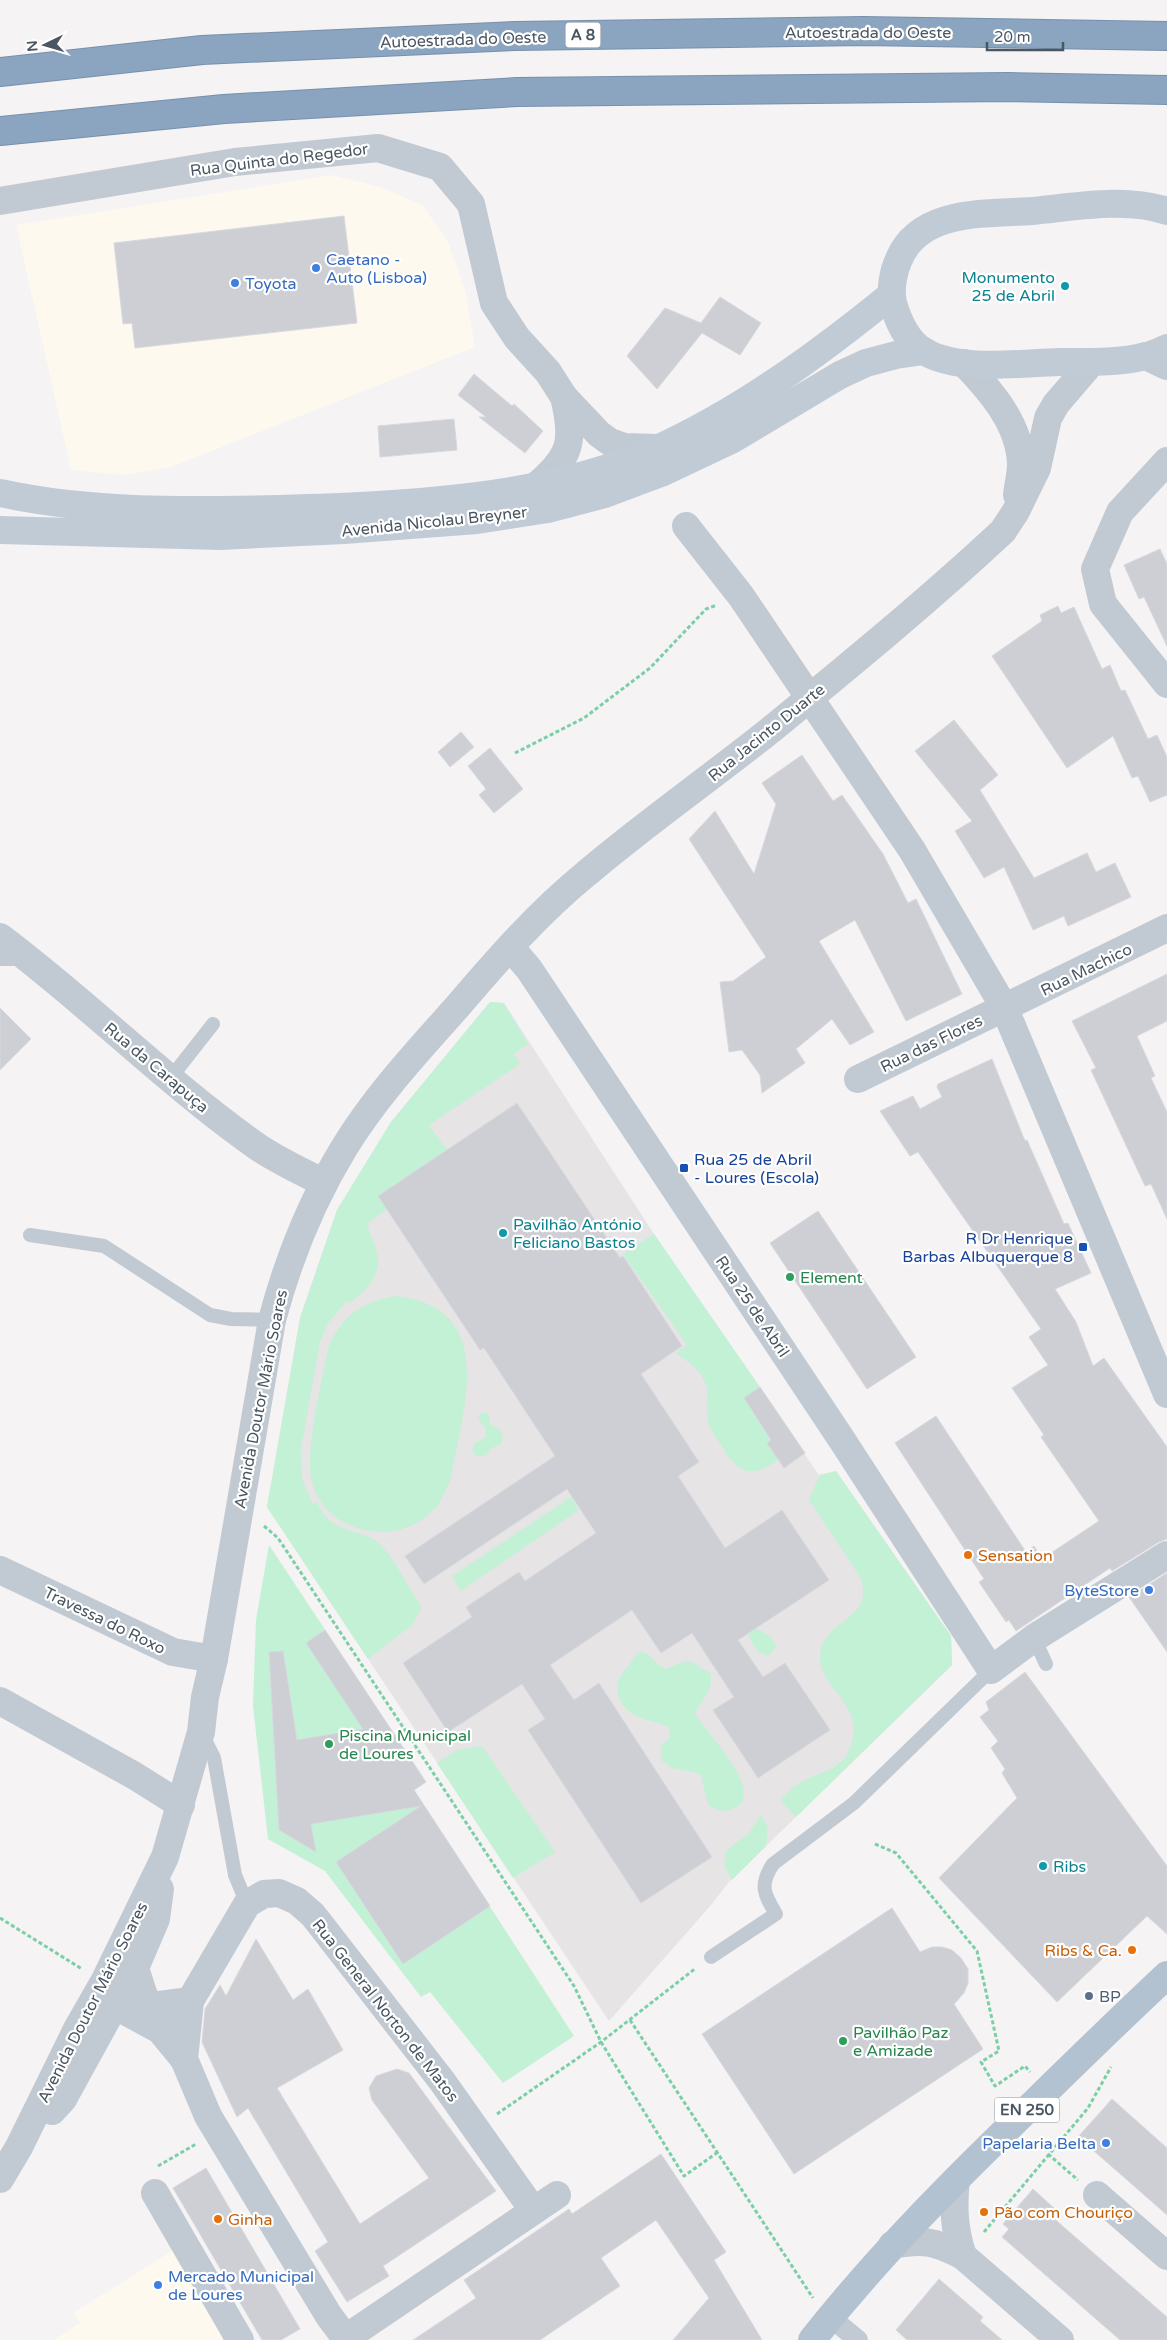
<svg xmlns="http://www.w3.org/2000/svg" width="1167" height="2340" font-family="'Varela Round',sans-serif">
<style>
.commercial{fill:#fdf9ef}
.education{fill:#e6e4e5}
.green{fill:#c3f1d5}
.building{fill:#cdcfd5;stroke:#d7d9de}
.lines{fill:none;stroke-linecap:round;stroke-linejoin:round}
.motorway-casing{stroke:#7690ad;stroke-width:30}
.path{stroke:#7ad0a6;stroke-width:3;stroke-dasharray:4 2.5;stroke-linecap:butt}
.service{stroke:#c1cad2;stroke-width:14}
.pedestrian{stroke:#c1cad2;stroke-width:20}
.minor{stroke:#c1cad2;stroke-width:28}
.tertiary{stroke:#c1cad2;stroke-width:28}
.secondary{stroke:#c1cbd6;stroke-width:28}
.primary{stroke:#b3c2d1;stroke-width:28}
.motorway{stroke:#8ba5c1;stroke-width:28}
.shop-dot{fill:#3f7fe0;stroke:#fff;stroke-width:2}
.culture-dot{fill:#0f9aa8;stroke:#fff;stroke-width:2}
.transit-dot{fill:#1a4fb4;stroke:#fff;stroke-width:2}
.leisure-dot{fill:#2e9e5b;stroke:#fff;stroke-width:2}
.food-dot{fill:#e8710a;stroke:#fff;stroke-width:2}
.service-dot{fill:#5c6f8a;stroke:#fff;stroke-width:2}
.labels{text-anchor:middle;stroke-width:4.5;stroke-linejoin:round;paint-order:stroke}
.shield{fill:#fff;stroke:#808990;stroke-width:1}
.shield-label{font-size:15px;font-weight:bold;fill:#4a5661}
.street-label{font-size:16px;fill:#4a5661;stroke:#fff}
.shop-label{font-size:16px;fill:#366cbe;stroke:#fff;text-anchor:start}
.culture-label{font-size:16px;fill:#0d838f;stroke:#fff;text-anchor:start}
.transit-label{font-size:16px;fill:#164399;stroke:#fff;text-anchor:start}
.leisure-label{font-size:16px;fill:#27864d;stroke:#fff;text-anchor:start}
.food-label{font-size:16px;fill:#c56008;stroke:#fff;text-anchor:start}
.service-label{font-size:16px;fill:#4e5e75;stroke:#fff;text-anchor:start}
</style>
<rect width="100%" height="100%" fill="#f5f3f3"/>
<g class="commercial">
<path d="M331,175L381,187L422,205L447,239L465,290L475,347L171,467L124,475L71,470L16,225Z"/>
<path d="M175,2249L228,2336L221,2340H54L80,2323L73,2313Z"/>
</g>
<path class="education" d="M490,1002L504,1003L654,1234L819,1475L836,1471L951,1636L952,1665L728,1883L711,1905L609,2021L267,1507L300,1318L337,1210L391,1122Z"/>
<g class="green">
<path d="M490,1002L504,1003L528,1044L514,1054L520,1064L429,1125L447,1150L378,1196L387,1209L368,1223C368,1233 375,1242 377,1252C383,1274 366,1293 349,1303L347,1301L328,1323L320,1342L301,1449L302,1479L313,1504L317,1502C330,1535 362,1528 380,1544C392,1555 412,1593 422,1608L412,1625L368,1659L267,1507L300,1318L337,1210L391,1122Z"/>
<path d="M654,1234L760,1387L745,1398L788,1428L767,1443L778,1460C751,1480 737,1473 721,1445C716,1438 710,1430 708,1421C705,1407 711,1394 704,1380C698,1368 687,1361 676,1353L687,1345L623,1254Z"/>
<path d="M396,1296C501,1308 462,1412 450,1481C446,1490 442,1500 435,1508C400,1549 326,1535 312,1482C304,1450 322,1383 328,1349C340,1317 362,1301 396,1296Z"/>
<path d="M486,1412L489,1415L490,1424L500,1430L503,1438L501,1444L490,1449L487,1455L479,1457L474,1454C469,1441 480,1443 486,1436V1428L478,1419L480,1414Z"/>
<path d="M836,1471L951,1636L952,1665L796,1817L780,1800C787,1793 794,1785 803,1781C821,1771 840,1771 849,1750C869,1704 819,1691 820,1657C821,1617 877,1622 860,1577L809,1500L820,1475Z"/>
<path d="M571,1497L579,1510L461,1591L452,1576Z"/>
<path d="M269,1545L426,1782L414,1790L574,2036L503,2083L430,1992L421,1997L325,1871L268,1839L253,1706L256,1620Z"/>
<path d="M744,1625C755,1628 774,1634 776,1647L768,1656C751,1651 752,1639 744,1625Z"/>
<path d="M640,1652C651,1652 655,1665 666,1669L684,1661H690L710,1673C715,1690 701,1700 695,1713C703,1731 773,1796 730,1810C722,1812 714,1809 708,1804L701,1776L698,1773L672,1768L661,1760V1746L669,1738L670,1729C659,1720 646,1722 635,1715C616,1705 612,1685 625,1670C631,1664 633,1656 640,1652Z"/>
<path d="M482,1746L555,1852L513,1878L437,1763L457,1750Z"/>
<path d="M761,1815L768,1827L766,1846L732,1880L724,1865L727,1850L749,1833Z"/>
</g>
<g class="building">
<path d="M344,216L357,323L135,348L132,323L123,324L114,243Z"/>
<path d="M720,297L761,323L740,355L702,333L657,389L627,356L665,308L701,323Z"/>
<path d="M474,374L512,406L514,404L543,431L525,453L479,417H486L458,395Z"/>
<path d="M454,419L457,450L380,457L378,426Z"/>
<path d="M1160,549L1167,564V646L1144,597L1139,599L1124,565Z"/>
<path d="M1058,606L1061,613L1074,607L1102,669L1110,665L1121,691L1125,690L1148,739L1157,735L1167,757V795L1150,802L1138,776L1132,778L1113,736L1067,768L992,656L1042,621L1040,615Z"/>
<path d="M954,720L998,775L980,790L1034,878L1087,853L1096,872L1115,863L1131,897L1068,926L1064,916L1033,930L1004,867L984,878L955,831L972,821L915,751Z"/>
<path d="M461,732L474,747L450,767L438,752Z"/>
<path d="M490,748L523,789L494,813L479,795L486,789L468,766Z"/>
<path d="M802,755L833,801L842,795L883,854L908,903L916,899L962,994L906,1021L855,920L819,941L874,1032L850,1045L832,1019L796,1049L805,1063L762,1093L760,1075L742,1050L729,1052L720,982L733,981L766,957L689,839L715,811L754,874L776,804L762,783Z"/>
<path d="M1167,974V1021L1137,1036L1155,1076L1151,1078L1167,1112V1219L1151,1184L1145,1186L1091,1070L1096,1068L1072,1021Z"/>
<path d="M0,1008L31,1039L0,1070Z"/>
<path d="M992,1059L1025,1141L1027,1140L1064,1224L1068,1223L1091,1273L1055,1289L1076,1322L1093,1366L1104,1358L1167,1447V1539L1159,1542L1112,1571L1110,1568L1016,1631L1009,1620L1006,1622L979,1582L984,1579L895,1443L936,1416L1026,1552L1034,1546L1042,1559L1099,1521L1041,1437L1044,1435L1012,1388L1048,1365L1029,1337L1041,1329L918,1152L910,1156L880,1111L913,1096L920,1109L942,1097L937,1087L938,1084Z"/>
<path d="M517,1103L620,1258L623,1256L682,1346L641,1374L699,1462L678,1476L725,1548L782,1510L829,1580L738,1640L763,1677L785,1663L830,1730L758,1778L713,1710L734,1697L692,1633L661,1653L632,1610L550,1665L574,1700L599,1683L712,1857L641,1903L528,1730L545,1719L522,1684L448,1732L403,1663L472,1617L466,1607L519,1572L525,1581L596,1533L567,1489L424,1584L405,1556L555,1456L484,1348L480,1350L378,1196Z"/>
<path d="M818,1211L916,1357L867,1389L770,1243Z"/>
<path d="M760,1387L805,1453L784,1468L767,1443L771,1440L744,1398Z"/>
<path d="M1167,1573V1652L1129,1597Z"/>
<path d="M325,1630L426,1782L414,1790L490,1906L403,1964L336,1862L421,1806L311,1824L316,1852L279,1830L269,1652L283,1651L297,1740L363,1729L306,1643Z"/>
<path d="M1025,1672L1167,1866V1934L1147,1916L1057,2002L939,1878L1017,1798L1002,1773L1005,1769L991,1748L998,1741L980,1717L989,1710L986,1702Z"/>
<path d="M892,1908L920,1952L932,1947H942L952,1950L961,1958L968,1969V1983L964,1993L954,2004L983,2049L794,2174L702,2034Z"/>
<path d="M256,1939L293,2000L308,1989L343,2050L277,2088L360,2224L429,2178L372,2100L369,2088L376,2076L397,2069L409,2073L496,2191L383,2266L389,2276L347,2302L315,2251L328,2242L248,2108L237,2117L202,2042L205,2009L220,1985L226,1996Z"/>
<path d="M1112,2099L1167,2148V2215L1078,2137Z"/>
<path d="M661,2154L726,2252L714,2260L762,2340H673L709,2298L656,2220L601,2258L620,2286L540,2340H413L476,2298L464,2280L569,2209L572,2214Z"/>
<path d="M206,2168L300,2329L281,2340H262L173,2188Z"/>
<path d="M1033,2189L1055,2209L1050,2215L1167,2317V2340H1120L1002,2237L1009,2229L1003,2224Z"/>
<path d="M939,2279L983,2317L980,2321L1002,2340H907L896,2330Z"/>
</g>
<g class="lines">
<g class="motorway-casing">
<g id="motorway">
<path d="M0,72L202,50L515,36L863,31L1167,36"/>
<path d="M0,131L224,109L517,92L1008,87L1167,90"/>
</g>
</g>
<g class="path">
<path d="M515,753L584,718L650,668L706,609L717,605"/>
<path d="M264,1526L278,1538L574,1986L601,2042L684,2176L718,2152"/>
<path d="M875,1844L896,1853L977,1951L999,2051L981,2062L995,2086L1025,2066L1030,2072"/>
<path d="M0,1918L82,1969"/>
<path d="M630,2020L813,2298"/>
<path d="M497,2114L601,2042L696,1968"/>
<path d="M1048,2154L1078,2180"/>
<path d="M158,2166L196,2144"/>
<path d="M984,2232L1088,2108L1111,2067"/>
</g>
<g class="service">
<path d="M0,959H24"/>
<path d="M169,1080L213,1024"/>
<path d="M30,1235L104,1246L210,1315L231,1319L272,1320"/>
<path d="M1034,1638L1046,1664"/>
<path d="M202,1734L214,1758L235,1875L247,1904"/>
<path d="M711,1957L776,1914C764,1894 759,1885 773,1864L854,1803L991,1670"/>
</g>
<path class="pedestrian" d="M830,2317L858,2340"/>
<g class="minor">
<path d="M0,201L235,162L378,148L440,167L471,204L494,303L517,338L548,372L564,397L599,434L610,442L624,447L657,448"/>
<path d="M1167,461L1120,512L1095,569L1103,604L1167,684"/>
<path d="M536,486C571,457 575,441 564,397"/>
<path d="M686,526L741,596L912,850L1004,1007L1167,1394"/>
<path d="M0,937C88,1003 165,1081 255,1145C276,1160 301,1171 324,1183"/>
<path d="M510,947L529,969L842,1440L991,1670L1034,1638L1167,1555"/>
<path d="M858,1079L1167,928"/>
<path d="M0,1570L173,1652L214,1659"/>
<path d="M0,1701L135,1776L181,1805"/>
<path d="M956,2180C953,2207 954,2230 963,2256L1060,2340"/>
<path d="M155,2193L240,2340"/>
<path d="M1097,2195L1167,2256"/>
<path d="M892,2245C923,2239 935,2241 963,2256"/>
<path d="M343,2340L557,2195"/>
<path d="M347,2340L329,2316L208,2116L184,2059L190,2001L247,1904L264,1894L279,1893L297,1901L313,1915L442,2081L533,2210"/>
</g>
<g class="tertiary">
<path d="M1146,356L1167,366"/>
<path d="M964,363C990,390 1020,424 1021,464C1021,474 1018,485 1017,495"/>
<path d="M135,1968L144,1996L170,2033"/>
<path d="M98,2006L114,2005L160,2030L184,2059"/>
<path d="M152,2006L190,2001"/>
<path d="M52,2111L63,2099L135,1968L156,1919L160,1889"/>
<path d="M0,2179L19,2147L77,2029L105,1980L165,1857L201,1732L205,1697L214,1659L272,1320C288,1260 311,1202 344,1148C375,1097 417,1052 457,1007C497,960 539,912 587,873C647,822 712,777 773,728C851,664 930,599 1003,531L1016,511L1037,468L1048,418L1056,404L1092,362"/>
</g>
<g class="secondary">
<path d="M1167,211C1125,197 1075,207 1032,211C986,214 920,209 899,259C893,272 890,289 893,303C898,321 908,343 925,352C961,372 1020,363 1059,362C1087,362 1119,363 1146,356C1153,355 1160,351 1167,348"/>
<path d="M0,493C92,513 186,511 279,509C401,505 545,500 657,449C742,410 820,353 891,295"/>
<path d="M0,530L220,536L344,530L477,520L548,509L605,494L661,473L733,439L840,375L866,363L896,355L924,351"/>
</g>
<path class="primary" d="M812,2340C880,2254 957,2177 1035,2102C1079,2059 1122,2017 1167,1975"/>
<use href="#motorway" class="motorway"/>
</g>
<g class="shop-dot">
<circle cx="316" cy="268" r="5"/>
<circle cx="235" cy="283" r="5"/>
<circle cx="1149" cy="1590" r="5"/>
<circle cx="1106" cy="2143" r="5"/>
<circle cx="158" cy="2285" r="5"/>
</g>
<g class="culture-dot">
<circle cx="1065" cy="286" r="5"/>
<circle cx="503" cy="1233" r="5"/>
<circle cx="1043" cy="1866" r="5"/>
</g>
<g class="transit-dot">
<rect x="679" y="1163" width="10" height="10" rx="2.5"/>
<rect x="1078" y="1242" width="10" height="10" rx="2.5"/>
</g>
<g class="leisure-dot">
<circle cx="790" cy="1277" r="5"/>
<circle cx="329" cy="1744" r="5"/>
<circle cx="843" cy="2041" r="5"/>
</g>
<g class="food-dot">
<circle cx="968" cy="1555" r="5"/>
<circle cx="1132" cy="1950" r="5"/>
<circle cx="984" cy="2212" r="5"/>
<circle cx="218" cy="2219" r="5"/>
</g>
<circle class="service-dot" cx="1089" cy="1996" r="5"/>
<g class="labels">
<g class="shield">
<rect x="565.5" y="22.5" width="35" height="25" rx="4"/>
<rect x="994.5" y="2097.5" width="65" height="25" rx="4"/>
</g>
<g class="shield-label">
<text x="583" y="40">A 8</text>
<text x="1027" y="2115">EN 250</text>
</g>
<g class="street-label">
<text x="868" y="38">Autoestrada do Oeste</text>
<text transform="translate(463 39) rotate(-2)" y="6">Autoestrada do Oeste</text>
<text transform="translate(279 159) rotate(-7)" y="6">Rua Quinta do Regedor</text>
<text transform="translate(434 521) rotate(-6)" y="6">Avenida Nicolau Breyner</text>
<text transform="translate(766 732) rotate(-39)" y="6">Rua Jacinto Duarte</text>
<text transform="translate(1086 969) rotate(-26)" y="6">Rua Machico</text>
<text transform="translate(931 1043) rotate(-26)" y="6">Rua das Flores</text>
<text transform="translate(157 1067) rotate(40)" y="6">Rua da Carapuça</text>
<text transform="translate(753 1306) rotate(56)" y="6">Rua 25 de Abril</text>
<text transform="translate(260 1399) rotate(-79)" y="6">Avenida Doutor Mário Soares</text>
<text transform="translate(105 1620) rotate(26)" y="6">Travessa do Roxo</text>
<text transform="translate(92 2002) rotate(-63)" y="6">Avenida Doutor Mário Soares</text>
<text transform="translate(386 2010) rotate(52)" y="6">Rua General Norton de Matos</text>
</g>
<g class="shop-label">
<text x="326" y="265">Caetano -<tspan x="326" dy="18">Auto (Lisboa)</tspan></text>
<text x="245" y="289">Toyota</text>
<text x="1139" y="1596" text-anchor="end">ByteStore</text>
<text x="1096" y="2149" text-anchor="end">Papelaria Belta</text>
<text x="168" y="2282">Mercado Municipal<tspan x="168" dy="18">de Loures</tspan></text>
</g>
<g class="culture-label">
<text x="1055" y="283" text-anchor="end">Monumento<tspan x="1055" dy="18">25 de Abril</tspan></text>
<text x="513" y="1230">Pavilhão António<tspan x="513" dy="18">Feliciano Bastos</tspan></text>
<text x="1053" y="1872">Ribs</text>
</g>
<g class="transit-label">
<text x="694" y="1165">Rua 25 de Abril<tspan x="694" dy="18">- Loures (Escola)</tspan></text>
<text x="1073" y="1244" text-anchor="end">R Dr Henrique<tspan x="1073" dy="18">Barbas Albuquerque 8</tspan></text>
</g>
<g class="leisure-label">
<text x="800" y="1283">Element</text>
<text x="339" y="1741">Piscina Municipal<tspan x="339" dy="18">de Loures</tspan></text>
<text x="853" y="2038">Pavilhão Paz<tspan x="853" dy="18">e Amizade</tspan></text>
</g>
<g class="food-label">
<text x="978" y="1561">Sensation</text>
<text x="1122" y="1956" text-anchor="end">Ribs &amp; Ca.</text>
<text x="994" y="2218">Pão com Chouriço</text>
<text x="228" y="2225">Ginha</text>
</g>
<g class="service-label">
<text x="1099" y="2002">BP</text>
</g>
</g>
<g transform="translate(45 45) rotate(265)" stroke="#ffffff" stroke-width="4" paint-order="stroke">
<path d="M0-4L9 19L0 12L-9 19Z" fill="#4a5661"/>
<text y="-8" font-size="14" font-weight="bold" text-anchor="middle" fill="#4a5661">N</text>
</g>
<path d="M987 42v8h76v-8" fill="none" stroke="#4a5661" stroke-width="2.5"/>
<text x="994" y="42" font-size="15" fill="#4a5661" stroke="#ffffff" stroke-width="4" paint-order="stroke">20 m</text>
</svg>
